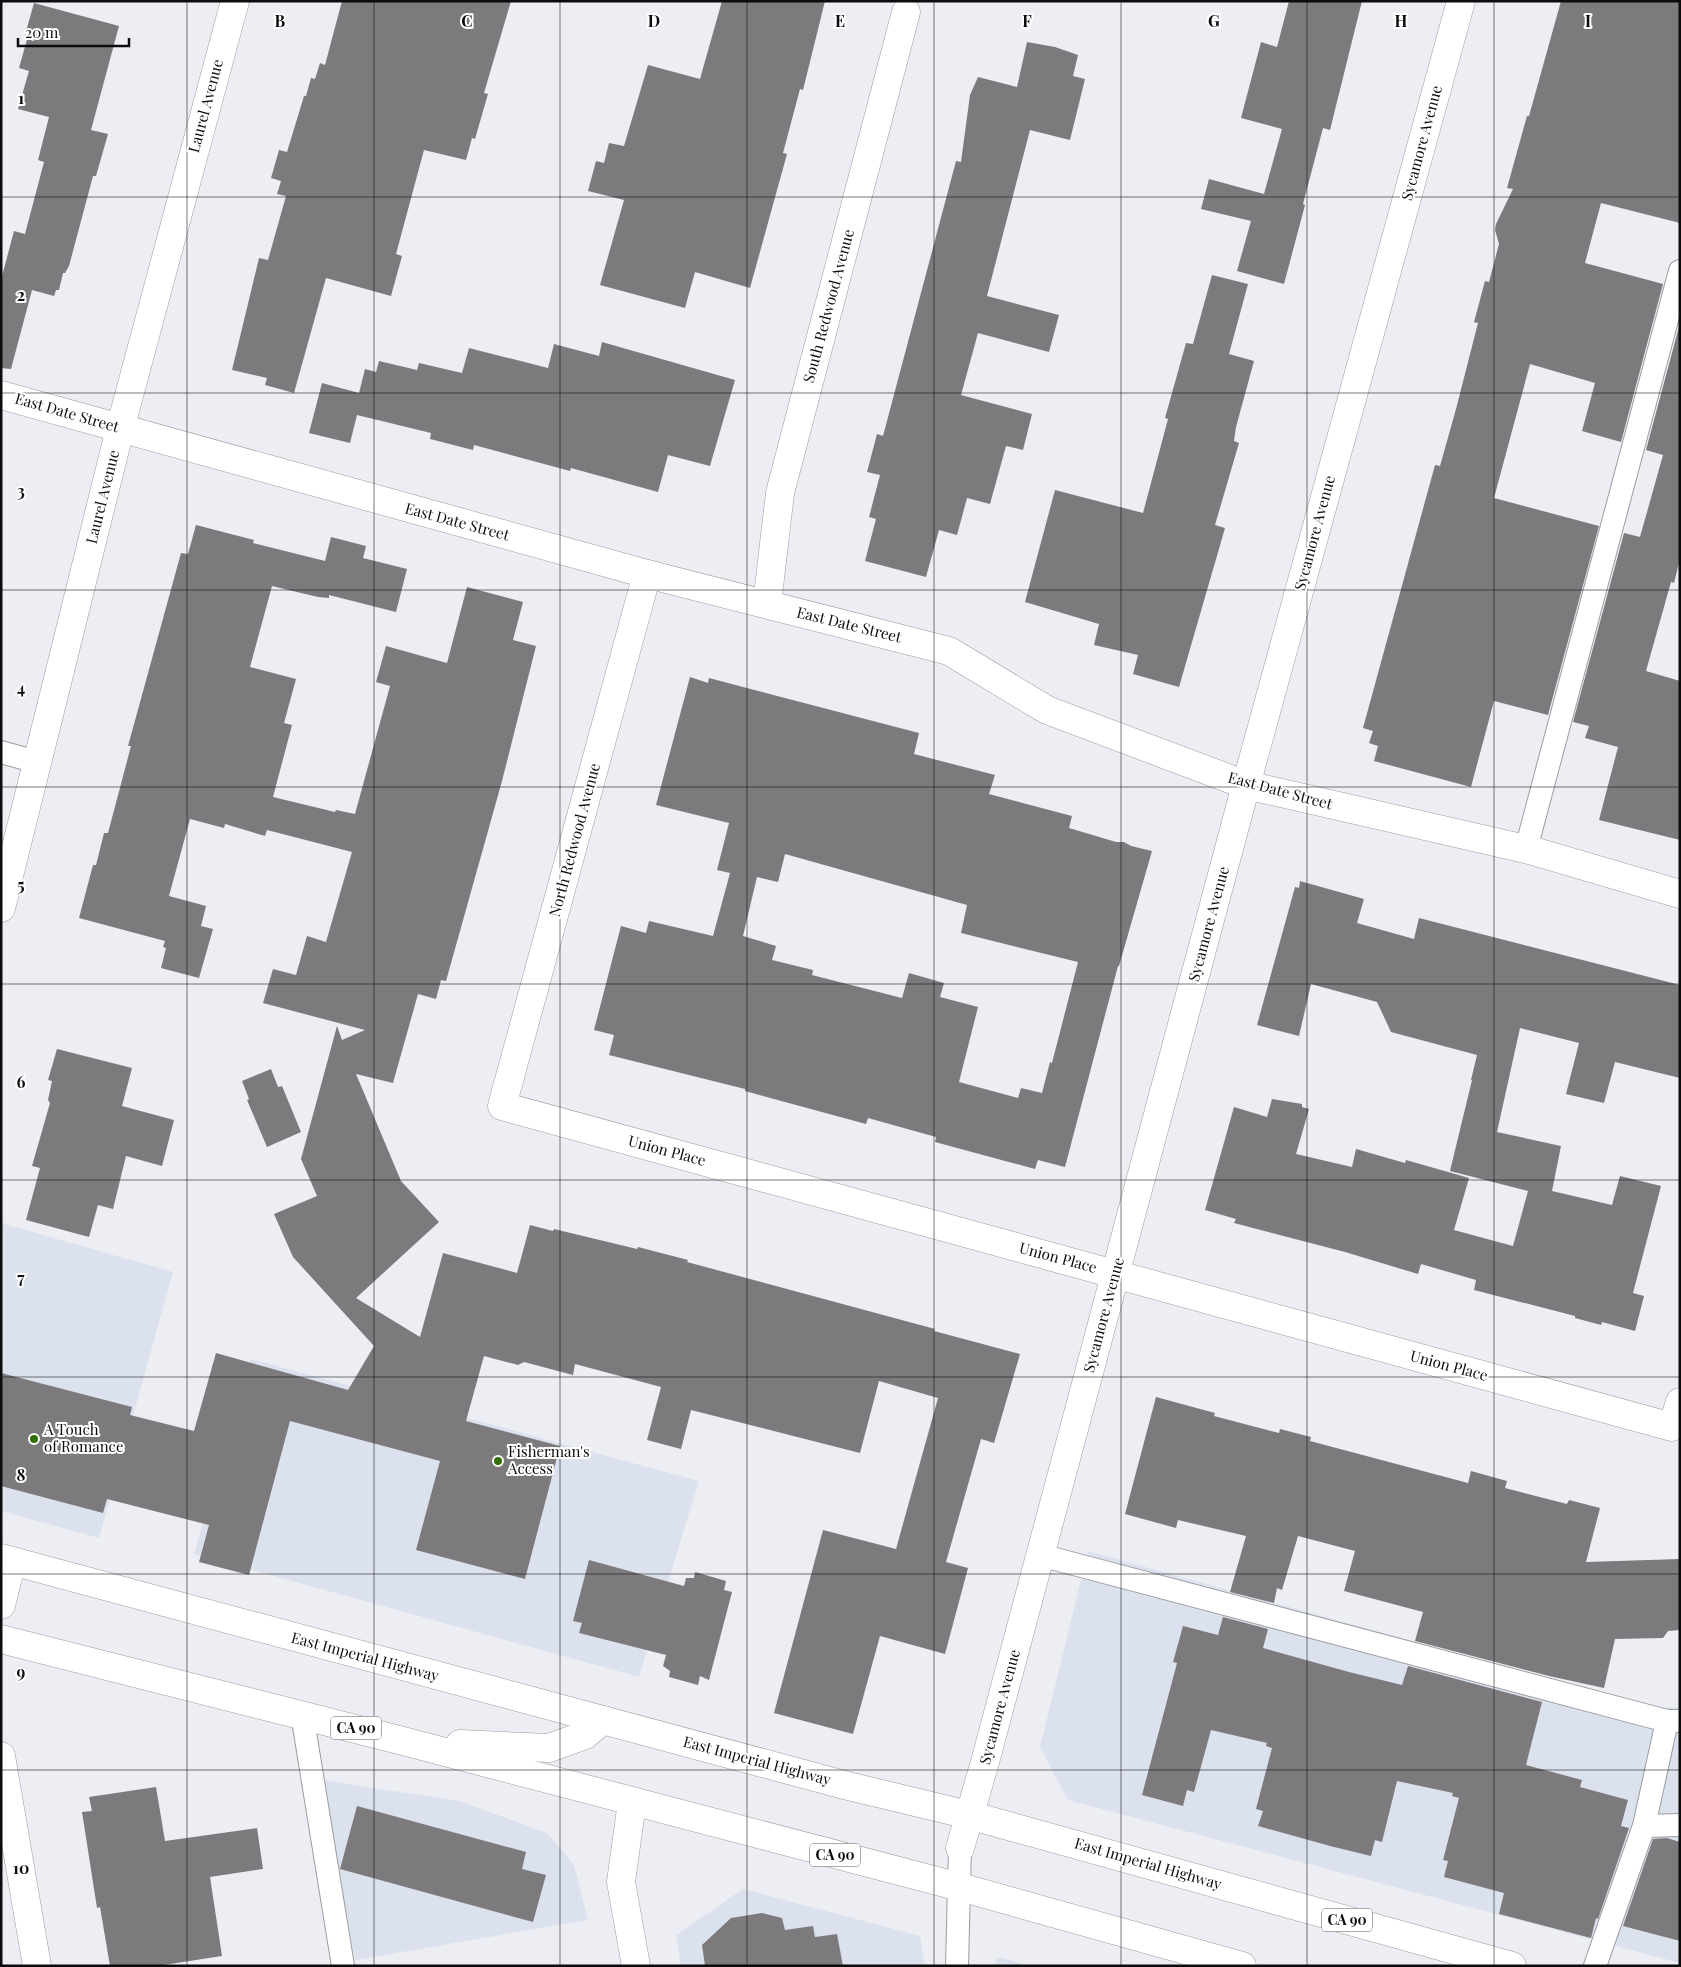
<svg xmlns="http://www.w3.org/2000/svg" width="1681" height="1967" font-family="'Playfair Display',serif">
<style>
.built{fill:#dce2ed}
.building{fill:#7d7a7d;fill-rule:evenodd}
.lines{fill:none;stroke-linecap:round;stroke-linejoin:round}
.lane-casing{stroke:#9a9ca0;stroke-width:24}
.street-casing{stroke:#9a9ca0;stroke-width:29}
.primary-casing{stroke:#9a9ca0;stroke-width:29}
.lane{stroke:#fff;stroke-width:22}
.street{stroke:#fff;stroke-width:28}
.primary{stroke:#fff;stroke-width:28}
.grid{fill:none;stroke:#0b0c0d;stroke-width:1;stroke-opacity:0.55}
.poi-dot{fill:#336f00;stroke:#fff;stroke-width:2}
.labels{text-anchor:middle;stroke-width:4;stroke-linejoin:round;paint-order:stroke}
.shield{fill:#fff;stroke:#545556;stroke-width:1}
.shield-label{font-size:14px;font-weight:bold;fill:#0b0c0d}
.street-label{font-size:15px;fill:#0b0c0d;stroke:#fff}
.poi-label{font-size:15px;fill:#0b0c0d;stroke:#fff;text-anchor:start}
.grid-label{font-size:16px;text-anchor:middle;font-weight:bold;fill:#0b0c0d;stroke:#fff;stroke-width:4;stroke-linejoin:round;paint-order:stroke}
</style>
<rect width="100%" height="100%" fill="#eceef3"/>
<g class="built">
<path d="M1,1223L173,1272L99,1538L1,1511Z"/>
<path d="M251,1359L699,1481L639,1677L194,1554Z"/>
<path d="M1088,1551L1653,1708L1680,1707V1963L1068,1800L1040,1747Z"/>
<path d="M322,1780L459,1801L547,1833L574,1865L588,1920L355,1960Z"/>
<path d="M743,1889L920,1936L925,1966H681L676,1935Z"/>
<path d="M997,1957L1031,1966H995Z"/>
</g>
<g class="building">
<path d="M342,1H511L484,93L488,94L475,139L472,138L466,160L424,150L396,254L402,256L391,296L326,278L294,393L265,385L267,378L232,370L259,258L268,260L286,196L277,194L281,181L271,178L279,150L287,152L304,96H306L311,78L315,79L320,63L325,65Z"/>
<path d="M722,1H825L803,90L800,89L783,153L787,154L750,288L695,272L685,308L600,285L624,200L588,191L596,161L604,163L609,143L624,146L648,65L700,79Z"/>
<path d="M1289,1H1362L1330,130L1323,128L1303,204L1305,205L1284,284L1237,271L1251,221L1201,209L1209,179L1264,194L1282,129L1241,118L1261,42L1277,47Z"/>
<path d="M1561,1H1680V223L1601,203L1585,263L1663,284L1621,442L1582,431L1595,383L1530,364L1494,498L1599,526L1548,715L1494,701L1471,787L1374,761L1378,746L1369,743L1373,731L1363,728L1435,465L1440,466L1456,409L1478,323L1474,322L1485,281L1489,282L1499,244L1495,230L1496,224L1513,189L1507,188L1527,116H1529Z"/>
<path d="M34,3L119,26L91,130L108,134L96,176H93L69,266L65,273H63L59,290H56L54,296L32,290L11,369L1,368V280L14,231L25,234L44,162L38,160L49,117L18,109L29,71L19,68L28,36L25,35Z"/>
<path d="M1027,42L1055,47L1078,55L1073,76L1085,79L1070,140L1030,130L987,296L1059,315L1049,352L978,333L961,395L1032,414L1023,450L1006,446L990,504L967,498L957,535L939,530L926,577L865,561L876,519L869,517L880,475L867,472L877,434L883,436L956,161L961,162L970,95L978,77L1017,87Z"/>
<path d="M1212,275L1248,284L1229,354L1254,361L1236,427L1234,441L1239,443L1215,525L1225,528L1179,687L1133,674L1138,655L1094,645L1099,624L1025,602L1055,490L1143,513L1168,419L1165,418L1186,343L1193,344Z"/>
<path d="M1680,323V559L1674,583L1671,582L1646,671L1680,681V840L1599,820L1618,747L1585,738L1589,726L1573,722L1624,533L1640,537L1663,455L1646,450Z"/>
<path d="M602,342L735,380L710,466L668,455L658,492L571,468L570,471L474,445L473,450L430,439L431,433L357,415L350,443L309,433L322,383L359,393L365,369L376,372L379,361L417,370L419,363L462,373L469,348L548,368L554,344L599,356Z"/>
<path d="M196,525L254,540L253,543L325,561L331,537L366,546L363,558L407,569L396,612L329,595V598L318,597L272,586L250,667L296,679L284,723L292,725L273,797L335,812L336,810L355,814L390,686L376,682L386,646L447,663L467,587L523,602L513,640L536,646L502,781L446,981L441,980L436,999L418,994L393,1083L356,1074L401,1181L439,1222L356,1298L420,1337L443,1253L517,1273L530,1225L553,1231L554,1229L637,1249L638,1247L688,1260L687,1262L935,1329L934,1331L1020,1354L994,1443L981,1439L946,1562L968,1568L945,1654L880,1636L853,1734L774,1713L823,1530L896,1549L938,1398L879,1381L860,1453L691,1410L681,1449L647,1440L661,1387L575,1364L573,1375L524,1362L518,1365L484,1356L466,1421L560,1446L525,1579L416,1550L440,1461L290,1421L249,1575L199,1562L209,1525L107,1499L103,1513L1,1486V1373L132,1407L130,1415L194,1431L216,1353L348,1390L374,1346L293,1257L274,1214L317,1196L301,1159L337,1026L342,1040L365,1030L263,1003L273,969L296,975L307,936L326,942L352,852L267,830L265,836L225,824L224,828L190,819L169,896L206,906L201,926L213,929L199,978L161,968L166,948L163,947L165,941L79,918L93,865H96L104,833H108L131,746H128L181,553L188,554Z"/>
<path d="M690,677L708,683L709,678L919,733L914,754L995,775L989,794L1072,816L1069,828L1116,842H1124L1131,846L1152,851L1119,966H1118L1065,1167L1038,1160L1035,1169L935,1142L936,1137L868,1118L866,1124L745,1091V1089L609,1055L614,1035L594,1030L621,926L646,933L649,921L713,936L730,873L717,870L729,823L656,805ZM785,854L967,905L961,933L1078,962L1052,1063L1050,1062L1042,1093L1021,1088L1018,1098L959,1082L978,1007L940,997L944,983L909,973L902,998L812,975L813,970L772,960L776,946L743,936L757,877L778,882Z"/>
<path d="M1300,881L1364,899L1357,923L1414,939L1419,918L1680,985V1078L1615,1062L1604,1103L1566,1094L1579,1043L1520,1028L1497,1132L1561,1146L1552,1191L1612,1205L1620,1176L1661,1186L1633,1293L1644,1296L1635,1331L1602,1322L1601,1325L1575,1318V1316L1474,1290L1476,1280L1421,1264L1418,1274L1345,1252L1234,1223L1236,1219L1205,1210L1234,1107L1267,1117L1272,1099L1302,1104V1107L1309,1109L1296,1154L1352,1167L1356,1149L1405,1163L1406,1160L1469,1178L1454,1230L1513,1246L1528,1191L1450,1171L1472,1080H1471L1477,1055L1391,1032L1377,1002L1311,984L1299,1036L1257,1025L1295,887L1299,888Z"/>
<path d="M57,1049L132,1068L122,1106L174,1120L162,1166L126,1156L113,1209L98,1205L89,1237L26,1220L40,1168L32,1166L50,1103L48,1100L52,1081L48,1080Z"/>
<path d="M271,1069L278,1087L282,1086L301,1132L267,1147L247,1100L249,1099L242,1081Z"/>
<path d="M1156,1397L1215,1413L1214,1416L1279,1433L1280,1429L1311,1437L1310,1441L1468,1483L1471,1471L1507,1481L1505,1488L1567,1504L1569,1500L1600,1508L1586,1562L1680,1559V1630L1668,1631L1663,1638L1615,1639L1604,1688L1549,1676L1415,1641L1423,1612L1344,1591L1355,1551L1298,1536L1282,1590L1277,1588L1274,1603L1230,1592L1246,1536L1178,1520L1176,1528L1125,1514Z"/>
<path d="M589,1560L684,1586L686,1578H694L695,1572L726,1581L724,1590L732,1592L709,1680L700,1676L698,1685L669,1677L670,1671L663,1666L666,1655L579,1633L582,1623L573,1621Z"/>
<path d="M1223,1617L1268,1629L1263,1648L1349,1672L1402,1685L1408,1666L1542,1702L1526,1765L1582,1780L1580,1787L1628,1800L1621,1826L1629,1828L1598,1919L1596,1918L1591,1938L1499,1914L1504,1893L1444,1877L1448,1861L1443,1860L1459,1798L1452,1796L1453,1793L1397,1781L1382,1842L1375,1840L1371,1856L1330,1846L1258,1826L1263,1811L1256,1809L1272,1748L1266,1746L1267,1743L1211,1730L1194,1792L1187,1790L1183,1806L1142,1795L1177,1663L1173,1662L1183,1626L1218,1635Z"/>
<path d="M156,1787L165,1841L257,1828L263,1869L210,1877L222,1956L157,1966H110L100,1907L97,1908L82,1812L92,1811L89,1797Z"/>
<path d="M357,1806L526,1852L522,1869L546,1875L533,1922L340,1869Z"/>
<path d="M1667,1838L1680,1842V1941L1623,1926L1653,1839Z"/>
<path d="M762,1913L782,1918L785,1930L813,1926L815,1937L837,1934L843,1966H705L702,1945L731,1918Z"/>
</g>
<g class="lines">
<g class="lane-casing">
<g id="lane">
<path d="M1,752L37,762"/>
<path d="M1526,849L1680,271"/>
<path d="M1040,1555L1667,1721H1680"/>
<path d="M302,1714L343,1966"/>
<path d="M1644,1826L1680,1825"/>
<path d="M957,1966L960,1848"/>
<path d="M1595,1966L1644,1826L1667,1721"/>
</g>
</g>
<g class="street-casing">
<g id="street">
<path d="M1,395L647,574L949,651L1047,710L1246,785L1526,849L1680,894"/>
<path d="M647,574L502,1106L1672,1427L1680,1402"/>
<path d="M767,604L780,493L906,12"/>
<path d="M1,908L120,429L235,1"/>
<path d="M1,1605L12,1561"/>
<path d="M1,1756L37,1966"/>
<path d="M632,1802L621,1882L636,1966"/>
<path d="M960,1848L985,1762L1246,785L1461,1"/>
</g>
</g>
<g class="primary-casing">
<g id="primary">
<path d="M1,1558L848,1786L969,1815L1512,1966"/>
<path d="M1,1639L403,1741L960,1887L1242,1966"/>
<path d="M460,1744L549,1748L585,1735L603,1720"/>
</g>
</g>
<use href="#lane" class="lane"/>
<use href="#street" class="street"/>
<use href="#primary" class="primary"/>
</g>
<path class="grid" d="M187,1V1966M374,1V1966M560,1V1966M747,1V1966M934,1V1966M1121,1V1966M1307,1V1966M1494,1V1966M1,197H1680M1,393H1680M1,590H1680M1,787H1680M1,984H1680M1,1180H1680M1,1377H1680M1,1574H1680M1,1770H1680"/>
<g class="poi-dot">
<circle cx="34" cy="1439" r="5"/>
<circle cx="498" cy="1461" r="5"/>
</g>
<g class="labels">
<g class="shield">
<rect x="331" y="1716.5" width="50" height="23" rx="4"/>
<rect x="810" y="1843.5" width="50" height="23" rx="4"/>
<rect x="1322" y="1908.5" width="50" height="23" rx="4"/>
</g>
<g class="shield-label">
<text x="356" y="1733">CA 90</text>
<text x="835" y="1860">CA 90</text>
<text x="1347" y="1925">CA 90</text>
</g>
<g class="street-label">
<text transform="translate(206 106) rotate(-75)" y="5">Laurel Avenue</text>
<text transform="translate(1422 143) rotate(-75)" y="5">Sycamore Avenue</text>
<text transform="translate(829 306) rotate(-75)" y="5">South Redwood Avenue</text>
<text transform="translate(67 413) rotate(16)" y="5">East Date Street</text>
<text transform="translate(103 497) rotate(-76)" y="5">Laurel Avenue</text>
<text transform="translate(457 522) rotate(15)" y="5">East Date Street</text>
<text transform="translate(1315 533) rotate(-75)" y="5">Sycamore Avenue</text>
<text transform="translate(849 625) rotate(14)" y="5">East Date Street</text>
<text transform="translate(1280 791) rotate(15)" y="5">East Date Street</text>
<text transform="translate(575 840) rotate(-75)" y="5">North Redwood Avenue</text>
<text transform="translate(1209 924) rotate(-75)" y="5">Sycamore Avenue</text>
<text transform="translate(667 1151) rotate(15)" y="5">Union Place</text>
<text transform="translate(1058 1258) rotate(15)" y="5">Union Place</text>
<text transform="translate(1104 1315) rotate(-75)" y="5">Sycamore Avenue</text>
<text transform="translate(1449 1366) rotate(15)" y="5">Union Place</text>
<text transform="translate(365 1657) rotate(15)" y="5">East Imperial Highway</text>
<text transform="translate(1000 1707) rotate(-75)" y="5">Sycamore Avenue</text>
<text transform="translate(757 1761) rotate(15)" y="5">East Imperial Highway</text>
<text transform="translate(1148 1864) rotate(16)" y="5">East Imperial Highway</text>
</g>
<g class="poi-label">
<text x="44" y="1435">A Touch<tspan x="44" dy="17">of Romance</tspan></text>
<text x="508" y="1457">Fisherman's<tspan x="508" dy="17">Access</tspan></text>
</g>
</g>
<g class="grid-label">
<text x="280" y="27">B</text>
<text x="467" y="27">C</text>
<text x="654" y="27">D</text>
<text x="840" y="27">E</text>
<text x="1027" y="27">F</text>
<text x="1214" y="27">G</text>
<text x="1401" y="27">H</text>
<text x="1588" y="27">I</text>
<text x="21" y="104">1</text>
<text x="21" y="301">2</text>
<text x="21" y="497">3</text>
<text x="21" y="694">4</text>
<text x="21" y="891">5</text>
<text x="21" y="1088">6</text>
<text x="21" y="1284">7</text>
<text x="21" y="1481">8</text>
<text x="21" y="1678">9</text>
<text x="21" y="1874">10</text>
</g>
<rect width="1681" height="1967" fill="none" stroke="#0b0c0d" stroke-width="5"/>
<path d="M18 38v8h111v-8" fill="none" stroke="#0b0c0d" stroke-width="2.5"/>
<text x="25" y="38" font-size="15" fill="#0b0c0d" stroke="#ffffff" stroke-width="4" paint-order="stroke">20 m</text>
</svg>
